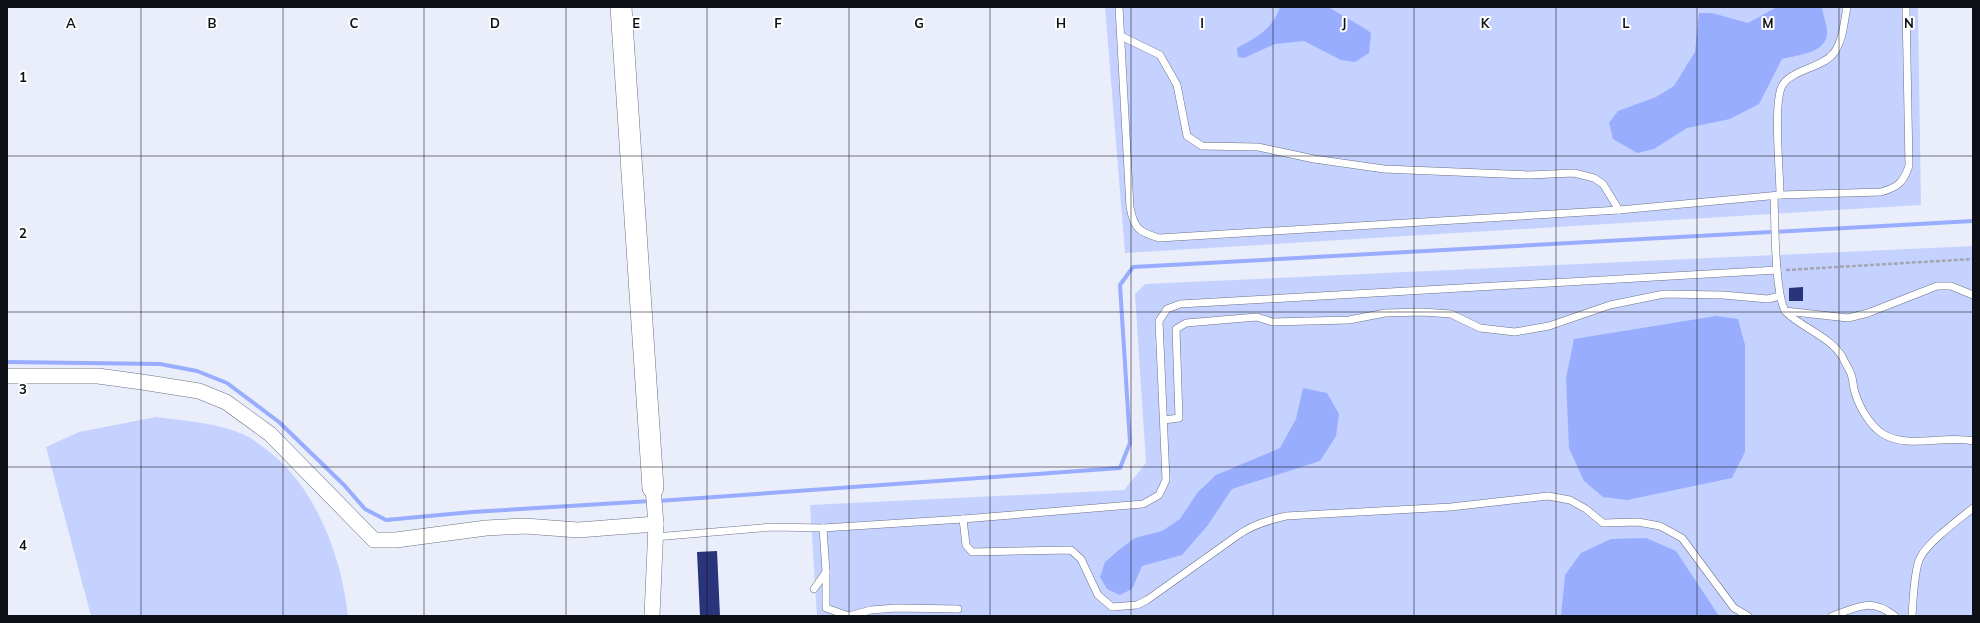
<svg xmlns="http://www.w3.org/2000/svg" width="1980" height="623" font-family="Mulish,sans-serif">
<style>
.green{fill:#c5d2ff}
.water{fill:#98adfe}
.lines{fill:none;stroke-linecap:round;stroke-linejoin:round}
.stream{stroke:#98adfe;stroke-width:4}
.building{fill:#29347a}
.lane-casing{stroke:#6c7285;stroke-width:8}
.street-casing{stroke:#6c7285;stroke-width:16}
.secondary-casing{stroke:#6c7285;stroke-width:22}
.path{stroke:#a3a6b1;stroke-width:2.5;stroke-dasharray:4 2;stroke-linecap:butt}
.lane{stroke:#fff;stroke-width:7}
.street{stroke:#fff;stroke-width:15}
.secondary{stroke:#fff;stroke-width:21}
.grid{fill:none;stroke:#0e1017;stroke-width:1;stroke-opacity:0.55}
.grid-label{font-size:13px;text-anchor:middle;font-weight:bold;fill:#0e1017;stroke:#fff;stroke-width:4;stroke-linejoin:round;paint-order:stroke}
</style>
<rect width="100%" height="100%" fill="#eaeefb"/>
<g class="green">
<path d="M1105,7H1918L1921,205L1125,253Z"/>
<path d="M1973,246V616H817L810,505L1124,490L1146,463L1135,294L1145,284Z"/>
<path d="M156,417C186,421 218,423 245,435C252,438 257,443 263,447C315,484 341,554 348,616H91L46,447L79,432Z"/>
</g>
<g class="water">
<path d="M1280,7H1328L1364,28L1371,33L1369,53L1355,62L1341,60L1304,41L1275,44L1244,58L1238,57L1237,48C1257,37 1272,30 1280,7Z"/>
<path d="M1777,7H1822C1823,15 1827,24 1827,32C1828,53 1797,55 1782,59L1759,104L1730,119L1687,128L1654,149L1637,153L1613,139L1609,123L1618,111L1656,97L1674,86L1695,52L1699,13H1712L1748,23Z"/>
<path d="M1716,316L1738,319L1745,345V452L1732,478L1627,500L1603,497L1584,481L1569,448L1566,378L1574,339Z"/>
<path d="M1303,388L1327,393L1339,414L1336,436L1320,461L1232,489L1208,525L1182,555L1142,566L1132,589L1120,595L1107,589L1100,577L1105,562L1120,549L1135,538L1162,531L1180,519L1198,492L1216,475L1280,448L1296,419Z"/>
<path d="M1646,538L1676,551L1719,616H1561L1565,575L1581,553L1611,539Z"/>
</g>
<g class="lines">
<g class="stream">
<path d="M7,362L160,364L197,371L227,383L279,422L344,485L365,509L386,520L472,512L651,501"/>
<path d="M658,501L1120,468L1130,443L1120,285L1133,267L1973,221"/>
</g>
</g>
<g class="building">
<path d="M1803,287V301H1789V288Z"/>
<path d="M717,551L720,616H700L697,552Z"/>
</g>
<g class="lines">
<g class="lane-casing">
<g id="lane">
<path d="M1119,7L1130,207C1134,229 1139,232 1159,238L1619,210L1780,195L1881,192C1898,187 1903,183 1909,166L1906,7"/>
<path d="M1121,36L1160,55L1177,85L1187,136L1202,146L1258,147L1314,159L1384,169L1529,175L1574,173L1594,178L1603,184L1619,210"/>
<path d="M1780,195C1780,172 1773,104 1782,86C1790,70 1822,68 1833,54C1843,42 1844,22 1847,7"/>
<path d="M1774,196C1775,216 1774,301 1787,313C1804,329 1831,337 1843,358C1845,363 1849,369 1851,374C1853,379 1853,384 1854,389C1858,405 1869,425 1883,434C1907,449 1946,435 1973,441"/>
<path d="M1785,311L1848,318L1868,313L1937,286H1951L1973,295"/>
<path d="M1164,420L1179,418L1176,329L1186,323L1257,317L1272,322L1349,320L1385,313L1422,312L1451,314L1480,328L1515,332L1549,326L1610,305L1664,294L1723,295L1768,299L1780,296"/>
<path d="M963,519L966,545L972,552L1071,550L1081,559L1098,595L1112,607L1137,605L1147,600L1241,533C1255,524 1269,520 1286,516L1451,507L1548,496L1570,500L1586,509L1603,523L1638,522L1660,526L1682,538L1734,608L1748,616"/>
<path d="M823,528L963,519L1143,504L1159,495L1166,480L1159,321L1167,309L1180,304L1777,270"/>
<path d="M655,537L772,527L823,528L826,572L814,589"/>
<path d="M826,572V608L849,616L871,610L896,608L958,609"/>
<path d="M1832,616C1859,607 1870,597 1895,616"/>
<path d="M1912,616C1913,602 1914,570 1920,558C1928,542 1958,520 1973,508"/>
</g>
</g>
<g class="street-casing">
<g id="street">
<path d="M7,376H98L142,382L199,391L226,402L270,434L374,540H396L486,528L525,526L578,530L656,524"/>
<path d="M652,616L656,524L653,488"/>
</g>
</g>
<g class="secondary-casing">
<path id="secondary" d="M621,7L653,488"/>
</g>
<path class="path" d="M1786,270L1973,259"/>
<use href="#lane" class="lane"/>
<use href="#street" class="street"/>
<use href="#secondary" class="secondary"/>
</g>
<path class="grid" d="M141,7V616M283,7V616M424,7V616M566,7V616M707,7V616M849,7V616M990,7V616M1131,7V616M1273,7V616M1414,7V616M1556,7V616M1697,7V616M1839,7V616M7,156H1973M7,312H1973M7,467H1973"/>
<g class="grid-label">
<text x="71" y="28">A</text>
<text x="212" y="28">B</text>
<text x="354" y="28">C</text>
<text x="495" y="28">D</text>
<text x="636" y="28">E</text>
<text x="778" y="28">F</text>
<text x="919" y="28">G</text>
<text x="1061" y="28">H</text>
<text x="1202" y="28">I</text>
<text x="1344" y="28">J</text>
<text x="1485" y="28">K</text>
<text x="1626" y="28">L</text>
<text x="1768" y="28">M</text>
<text x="1909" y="28">N</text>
<text x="23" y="82">1</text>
<text x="23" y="238">2</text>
<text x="23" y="394">3</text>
<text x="23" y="550">4</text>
</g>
<rect width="1980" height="623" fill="none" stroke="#0e1017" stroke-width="16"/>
</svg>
